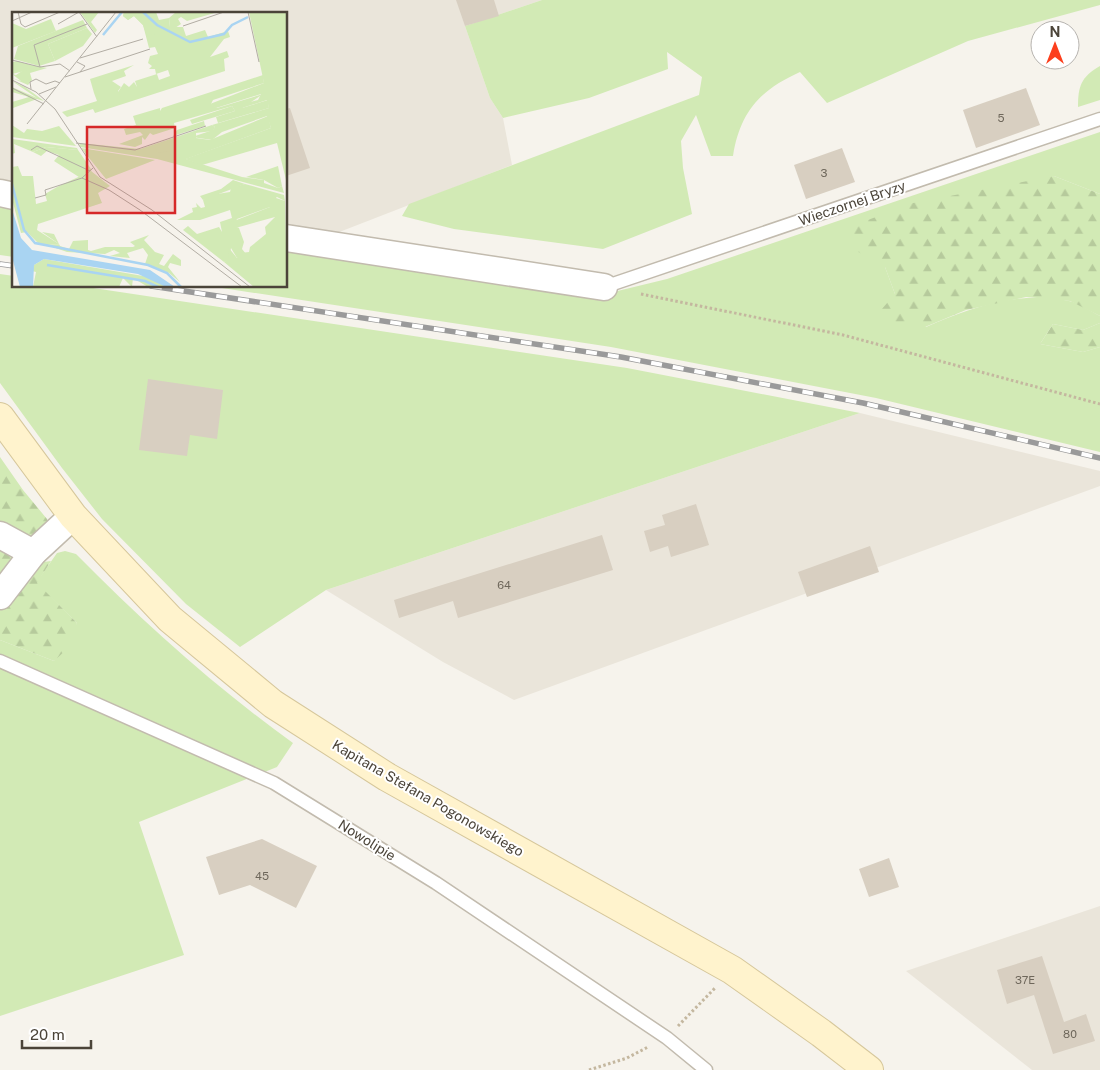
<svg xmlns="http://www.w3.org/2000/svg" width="1100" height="1070" font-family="'Public Sans',sans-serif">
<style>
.residential{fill:#eae5da}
.green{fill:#d2eab5}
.forest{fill:url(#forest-firs)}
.building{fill:#d8cfc1}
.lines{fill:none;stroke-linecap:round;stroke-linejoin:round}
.service-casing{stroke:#c2bbae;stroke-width:15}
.minor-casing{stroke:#c2bbae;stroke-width:29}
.secondary-casing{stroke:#d6c79b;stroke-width:30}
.path{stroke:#c4b79f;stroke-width:3;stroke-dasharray:2.5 2.5;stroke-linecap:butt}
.service{stroke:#fff;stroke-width:12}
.minor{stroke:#fff;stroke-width:26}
.secondary{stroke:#fff3cd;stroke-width:28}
.rail-casing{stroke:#9a9a9a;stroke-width:5.5}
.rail{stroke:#fff;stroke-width:4;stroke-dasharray:11;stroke-linecap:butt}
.labels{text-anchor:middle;stroke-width:4;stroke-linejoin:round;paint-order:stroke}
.number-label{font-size:11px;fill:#6e675b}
.street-label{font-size:14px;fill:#4b4439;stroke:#fff}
.inset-river{fill:none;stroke:#a9d4f2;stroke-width:2.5}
.inset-road{fill:none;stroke:#b2ada4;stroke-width:1}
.view{fill:#d62828;fill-opacity:0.15;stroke:#d62828;stroke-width:2.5}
.inset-edge{fill:none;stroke:#4b4439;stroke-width:2.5}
</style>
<defs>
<pattern id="forest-firs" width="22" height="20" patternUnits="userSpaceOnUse" patternTransform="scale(1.25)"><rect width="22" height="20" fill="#d2eab5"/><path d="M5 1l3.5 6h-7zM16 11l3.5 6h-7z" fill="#b6ca9c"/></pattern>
</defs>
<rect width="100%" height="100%" fill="#f6f3ec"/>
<g class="residential">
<path d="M0,0H542L465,26L490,98L503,118L512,165L293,250L286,249V14H14V205L0,203Z"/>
<path d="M860,413L1100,471V486L514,700L443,662L326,590Z"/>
<path d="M1100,906V1070H1032L906,971Z"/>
</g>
<g class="green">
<path d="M542,0H1100V5L968,41L827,103L800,72C760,90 740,112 733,156H711L696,115L681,141L683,168L692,214L603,249L454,229L402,216L409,204L699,95L702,77L667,52L668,69L589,98L503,118L490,98L465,26Z"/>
<path d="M1100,66V100L1078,107C1078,86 1081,77 1100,66Z"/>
<path d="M1100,132V194L1054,176L885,267L895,294L926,327C970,308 1019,290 1069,301C1079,303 1090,311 1100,316V323L1083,330L1053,324L1040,344L1083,352L1100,347V452L876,398L611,347L209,286H286V249L601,295L667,279Z"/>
<path d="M0,207L14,209V257L0,255Z"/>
<path d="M0,274L14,276V286H80L627,368L860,413L326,590L240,647L186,604L102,519L62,468L0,383Z"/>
<path d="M65,551L76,554C144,623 214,686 293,743L277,767L139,822L184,955L0,1016V640L54,661L77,623L36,583L57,553Z"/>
</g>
<g class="forest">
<path d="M1054,176L1100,194V316L1070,301L1026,297L966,310L925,327L887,322L881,310L895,294L885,267L853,249L844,229L913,203Z"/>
<path d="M1100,323V347L1083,352L1040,344L1053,324L1083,330Z"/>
<path d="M0,457L23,490L47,519L49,525L36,563L51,561L37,583L77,623L67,649L54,661L0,640Z"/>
</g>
<g class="building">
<path d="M456,0H494L499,16L465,26Z"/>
<path d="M1026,88L1040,125L976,148L963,110Z"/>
<path d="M290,108L310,168L286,176V109Z"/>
<path d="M842,148L855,182L806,199L794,165Z"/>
<path d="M148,379L223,390L217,439L190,435L187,456L139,450Z"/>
<path d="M696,504L709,545L671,557L668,546L650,552L644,531L665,525L662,515Z"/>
<path d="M602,535L613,570L458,618L453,601L399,618L394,600Z"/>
<path d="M870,546L879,572L807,597L798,572Z"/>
<path d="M262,839L317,866L296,908L250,885L219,895L206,857Z"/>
<path d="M889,858L899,887L869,897L859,869Z"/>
<path d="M1042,956L1064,1022L1086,1014L1095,1041L1053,1054L1034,995L1007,1004L997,970Z"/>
</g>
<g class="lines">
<g class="service-casing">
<g id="service">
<path d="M604,287L1100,119"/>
<path d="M0,661L274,783L436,883L667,1038L706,1070"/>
</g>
</g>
<g class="minor-casing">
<g id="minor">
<path d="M0,193L14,196"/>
<path d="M286,238L604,287"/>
<path d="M0,535L33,553"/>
<path d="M0,596L33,553L73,516"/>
</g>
</g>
<g class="secondary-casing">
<path id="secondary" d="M0,417L73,516L170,619L273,704L387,777L732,970L821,1033L869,1070"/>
</g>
<g class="path">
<path d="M641,294L843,335L1100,404"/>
<path d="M678,1026L715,988"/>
<path d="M589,1070L627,1058L648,1047"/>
</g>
<use href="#service" class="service"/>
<use href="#minor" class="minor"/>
<use href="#secondary" class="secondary"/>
<g class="rail-casing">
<g id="rail">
<path d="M0,264L14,266"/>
<path d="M151,286L621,357L863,403L1100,458"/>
</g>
</g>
<use href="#rail" class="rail"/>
</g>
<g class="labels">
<g class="number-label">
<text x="1001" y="122">5</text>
<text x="824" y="177">3</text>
<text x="504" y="589">64</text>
<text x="262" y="880">45</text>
<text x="1025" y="984">37E</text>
<text x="1070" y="1038">80</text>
</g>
<g class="street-label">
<text transform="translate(852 203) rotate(-19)" y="5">Wieczornej Bryzy</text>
<text transform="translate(428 798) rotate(30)" y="5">Kapitana Stefana Pogonowskiego</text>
<text transform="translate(367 840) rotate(32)" y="5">Nowolipie</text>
</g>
</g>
<g transform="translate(12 12)">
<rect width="275" height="275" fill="#f6f3ec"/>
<path d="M68,0H87L79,10L85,18L83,21ZM112,0H144L147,8L157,6L158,15H171L174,24L193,18L196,25L216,19L218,25L212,27L198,45L215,39L217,45L212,47L213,59L83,101L81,97L55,105L50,100L85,89L82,81L106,80L112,71L117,75L122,70L125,75L123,69L145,62L147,68L158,64L156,58L144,62L143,57H137L140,54L136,51L138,44L146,42L143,35L137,36L131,13L122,4L116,8L111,4ZM19,53L35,56L18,61L20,68L16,73L0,66L9,69L0,62L4,63ZM251,63L252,71L201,88L199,92L205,96L251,82L230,96L256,88L257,96L206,111L204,105L223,99L220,94L162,111L163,116L141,123L138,121L133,128L130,125V132L123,135L107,132L131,123L128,120L114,123L112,117L124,113L121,104L148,96V99L150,96ZM0,69L13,75L32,89L25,87L1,96L0,90L17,85L0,80V75L25,86ZM256,104L259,116L174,147L230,165L252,168V171L266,176L270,174L272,181L145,147L68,135L67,131L128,137L200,113L203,115L201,119L184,121V126L198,128ZM192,109L193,114L161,124L165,118ZM0,113L12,121L15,117L30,119L47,114L64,134L0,125ZM0,127L65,136L66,138L34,135L21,140L2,132L3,141L0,142ZM69,136L125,145L143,148L94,167ZM6,154L10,164H21L24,192L35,189L33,182L45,175L79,159L98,174L86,181L90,191L26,212L25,218L47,232L35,233L26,231L15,220L9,221L0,187V155ZM233,172L272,183L273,189L265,185L259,190L258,195L225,207L222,214L227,216L232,230L230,237L234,242L225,246L219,236L217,248L212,250L171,218L176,214L185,222L207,215L210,220L208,210L220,206L218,198L188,208H165L181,200L180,196L185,195L184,191L189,196L193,195L191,188L199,183L218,180L219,176ZM32,247L137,265L154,275H136L121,266L120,275L111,266L107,275H21L24,260L20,259L22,253Z" fill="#d2eab5"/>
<path d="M164,0H206L175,9L169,5L166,7L169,12L163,16L158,15L157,6ZM237,0H275V172L265,131L190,153L173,147L259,116L255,104L210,120L200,128L180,125L201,118L203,115L200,113L257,96L255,88L230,96V92L246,88L249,82L204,96L198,92L252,71ZM39,7L44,19L0,36V11L14,17ZM75,16L80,22L71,34L43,49L36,32ZM122,53L112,59L114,64L100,69L109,75L106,79L109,85H103V81H82L78,67ZM220,94L223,99L180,112L178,108ZM159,129L166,133L164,142L158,143L163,141L157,139L146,141L142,134ZM34,135L66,138L79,157L80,167H70L42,149L47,143L35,139L29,144L21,140ZM266,154L270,174L266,176L252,168L234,165ZM221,168L233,172L191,188L188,184L209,177ZM258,184L273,189L275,275H242L212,250L217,247L216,235L225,246L229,241L237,240L238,235L254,222L253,215L263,205L220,217L215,218L214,212L258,195ZM30,220L42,222L48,234L57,237L61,229L76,228V238L79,239L93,235H121L123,234L118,230L137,223L132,228L143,240L152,243L147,252L152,254L161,242L169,248V254L158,251L156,255L168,270L157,261L133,252L136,243L131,236L115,241L118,246L98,244L108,241L102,238L93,242L55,240L35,233L47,232Z" fill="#d2eab5"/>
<path d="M112,0H143L146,11L153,10L154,19L135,24L131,13L122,4L116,8L111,4Z" fill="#d2eab5"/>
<path d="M71,8L75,16L36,32L43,49L27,54L2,47L6,34ZM5,49L19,53L17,58L0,62L1,50Z" fill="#d2eab5"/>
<path d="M0,197L9,226L20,238L138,258L163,275H154L126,262L32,247L22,253L21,275H8L0,245Z" fill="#a9d4f2"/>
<path class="inset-river" d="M131,0L145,13L178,30L212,22L220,13L236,5M91,23L110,0M0,172L12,218L23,231L136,253L155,261L169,275M35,253L133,269L146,275"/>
<path class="inset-road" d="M6,0L9,12L13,15L48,0M67,0L85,25M236,0L247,50M0,9L20,0M46,12L67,0M171,14L212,0M68,46L131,27M0,48L28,55L48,52L58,59M65,50L73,54L68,60M28,55L22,33L75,12M53,65L138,37M0,68L24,80L43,97L88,165L140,198L238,275M0,76L32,92M19,77L18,70L24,67L34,72L43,69L48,71M27,82L44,75M15,112L104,0M64,131L123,138L194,114M19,138L25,134L78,159M70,166L97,178L128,198L230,275M23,186L34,183L33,178L70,166L81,156"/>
<path class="view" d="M75,115H163V201H75Z"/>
<rect width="275" height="275" class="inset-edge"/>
</g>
<g transform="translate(1055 45)"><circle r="24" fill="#ffffff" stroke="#b7b4b0"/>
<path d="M0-4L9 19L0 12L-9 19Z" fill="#fc3f1d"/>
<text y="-8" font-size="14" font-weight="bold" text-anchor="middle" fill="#4b4439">N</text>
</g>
<path d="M22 1040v8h69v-8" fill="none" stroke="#4b4439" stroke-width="2.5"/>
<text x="30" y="1040" font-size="15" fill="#4b4439" stroke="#ffffff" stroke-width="4" paint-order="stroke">20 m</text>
</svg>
